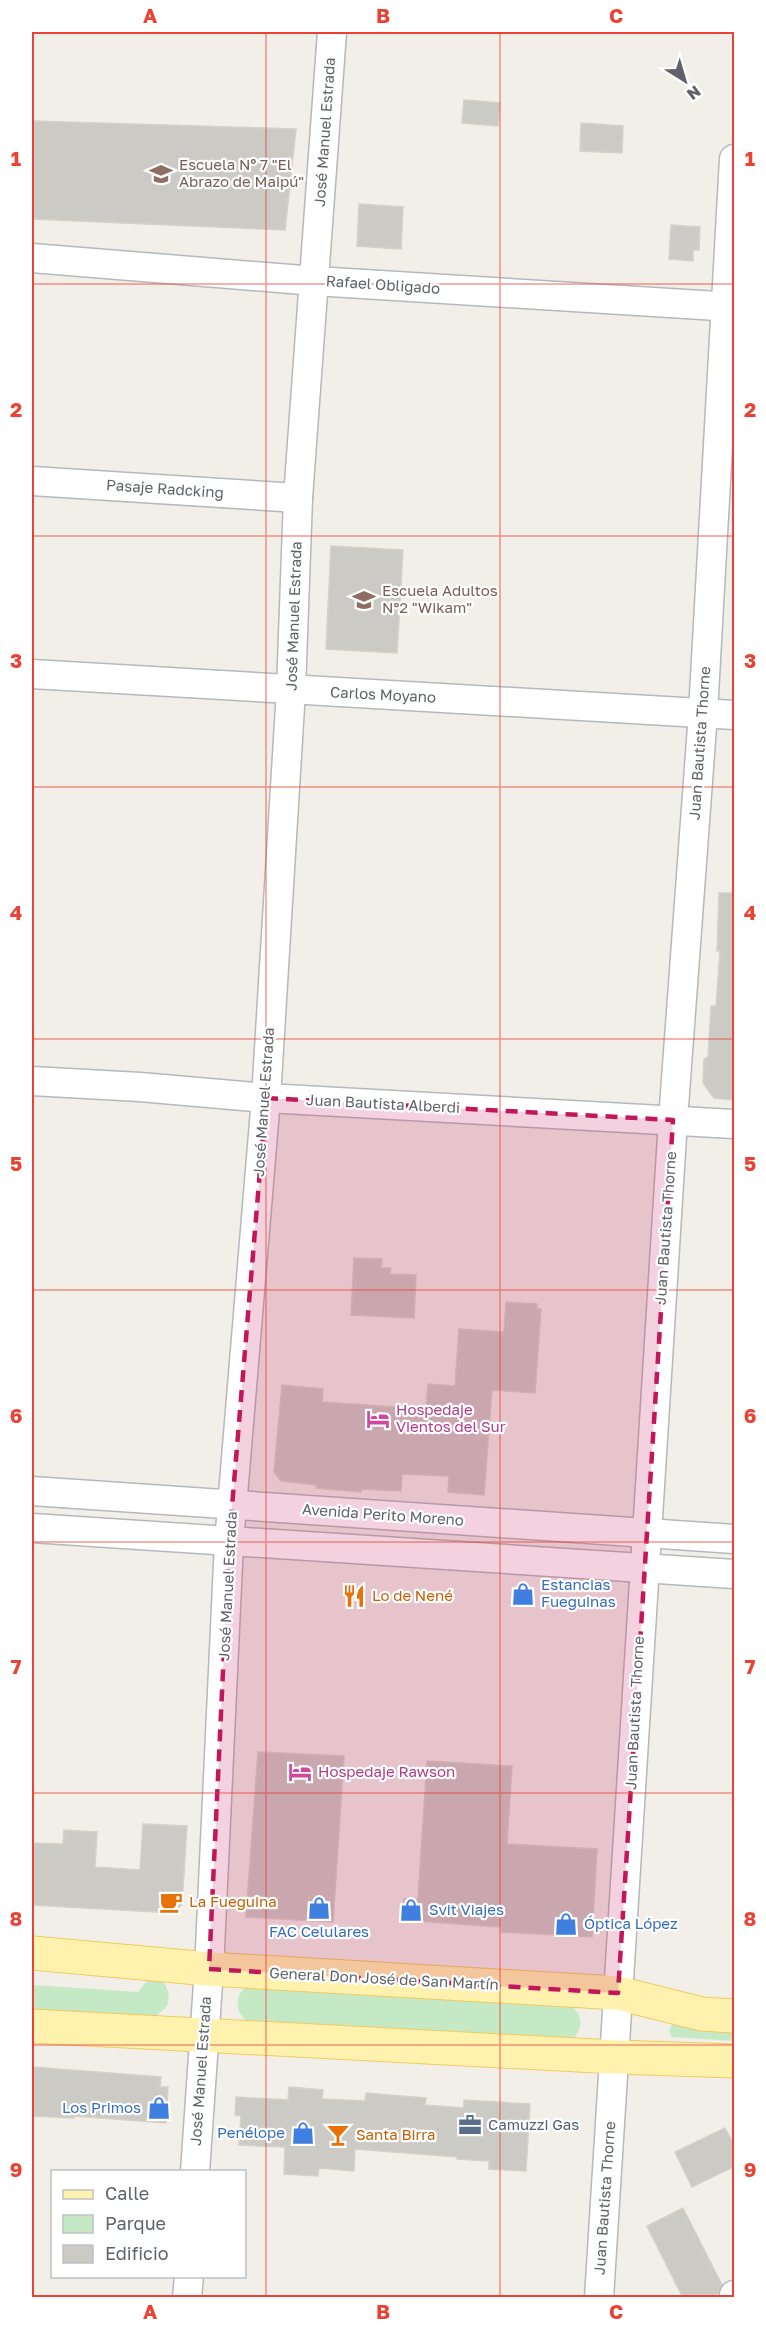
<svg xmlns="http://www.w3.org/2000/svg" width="766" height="2329" font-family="'Golos Text',sans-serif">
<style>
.green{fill:#c5e8c5}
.building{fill:#cccac5;stroke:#d6d1c6;stroke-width:1.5}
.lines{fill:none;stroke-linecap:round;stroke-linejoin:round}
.minor-casing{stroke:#b5b8bc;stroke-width:31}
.major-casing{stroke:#f2c960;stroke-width:35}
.minor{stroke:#fff;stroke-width:28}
.major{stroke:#fff2af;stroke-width:33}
.marked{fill:#c2185b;fill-opacity:0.2;stroke:#c2185b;stroke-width:4.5;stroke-dasharray:12 8;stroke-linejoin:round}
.grid{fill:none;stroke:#ea4335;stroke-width:1.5;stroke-opacity:0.55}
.labels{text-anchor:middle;stroke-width:4.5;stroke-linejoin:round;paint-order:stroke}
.street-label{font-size:15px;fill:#5f6368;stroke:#fff}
.education-label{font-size:15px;fill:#785e54;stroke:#fff;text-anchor:start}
.hotel-label{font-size:15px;fill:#b23c85;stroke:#fff;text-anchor:start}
.shop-label{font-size:15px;fill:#366cbe;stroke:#fff;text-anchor:start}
.food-label{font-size:15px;fill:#c56008;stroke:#fff;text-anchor:start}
.service-label{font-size:15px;fill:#4e5e75;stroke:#fff;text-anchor:start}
.neatline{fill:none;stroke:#ea4335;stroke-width:2}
.grid-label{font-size:20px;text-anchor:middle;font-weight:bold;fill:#ea4335}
</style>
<rect width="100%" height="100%" fill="#f1efe8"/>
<g class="green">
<path d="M151,1976C166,1981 172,1991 167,2006L155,2017L32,2009V1985L138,1992Z"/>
<path d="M251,1984L570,2004C582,2014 584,2026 574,2038L248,2022C233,2010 234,1993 251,1984Z"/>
<path d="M672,2025L734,2029V2041L672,2037L669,2031Z"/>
</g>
<g class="building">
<path d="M464,100L500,103L498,126L462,123Z"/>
<path d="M32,121L296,129L285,230L32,219Z"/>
<path d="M581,123L623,126L622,153L580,151Z"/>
<path d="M359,204L403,207L401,249L357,246Z"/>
<path d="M671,225L700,227L699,250H693V261L669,259Z"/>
<path d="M331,546L403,550L397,653L326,649Z"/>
<path d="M719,893H735V1100L714,1098L703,1083L704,1059L708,1057L711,1006H716L720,951H717Z"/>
<path d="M354,1258L382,1259L381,1268H391L390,1274L416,1275L414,1318L351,1315Z"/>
<path d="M506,1302L537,1304V1309H541L535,1393L492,1390L484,1495L448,1492L449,1476L402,1474L401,1491L361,1489V1492L316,1488L317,1485L281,1481L274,1472L282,1385L323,1389L322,1402L426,1409L428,1384L455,1386L459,1329L504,1332Z"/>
<path d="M258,1752L344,1756L333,1922L246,1917Z"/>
<path d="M427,1761L512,1766L507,1844L597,1849L592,1937L502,1932L501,1927L403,1920L404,1899H418Z"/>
<path d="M143,1824L187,1826L182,1904L174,1913L32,1905V1843L63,1844L64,1830L97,1832L95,1867L140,1870Z"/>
<path d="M32,2067L161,2077L160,2087H168L166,2123L74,2116V2118L32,2116Z"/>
<path d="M289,2087L323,2090L322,2099L365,2101L366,2093L426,2098L425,2105L464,2108V2100L530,2104L526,2171L489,2169V2161L457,2159V2157L355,2149L354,2171L319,2168L318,2176L284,2174L285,2147L239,2145L241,2116L235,2115L236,2097L288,2100Z"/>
<path d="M725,2128L735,2147V2166L692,2187L675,2152Z"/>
<path d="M683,2208L722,2285L718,2294L711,2298H683L647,2226Z"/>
</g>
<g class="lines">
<g class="minor-casing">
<g id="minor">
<path d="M32,258L315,281L734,307"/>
<path d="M32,481L298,498"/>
<path d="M32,674L734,715"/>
<path d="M32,1081L140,1087L266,1098L734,1124"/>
<path d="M32,1491L734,1539"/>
<path d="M32,1528L734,1574"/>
<path d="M195,2172L209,1969L229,1543L266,1098L291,690L298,498L332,32"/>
<path d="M187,2298L189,2276"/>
<path d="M599,2298L673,1120L703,713L734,159"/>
<path d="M734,2298V2295"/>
</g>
</g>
<g class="major-casing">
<g id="major">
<path d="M32,1953L209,1969L618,1993L702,2014L734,2016"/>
<path d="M32,2026L615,2057L734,2061"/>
</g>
</g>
<use href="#minor" class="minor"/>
<use href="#major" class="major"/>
</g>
<path class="marked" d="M266,1098L673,1120L618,1993L209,1969L229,1543Z"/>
<path class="grid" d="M266,32V2298M500,32V2298M32,284H734M32,536H734M32,787H734M32,1039H734M32,1290H734M32,1542H734M32,1793H734M32,2045H734"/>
<defs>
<g id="school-bare" transform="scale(1.8)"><path d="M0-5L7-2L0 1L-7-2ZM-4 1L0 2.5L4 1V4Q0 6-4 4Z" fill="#8d6e63" stroke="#fff" stroke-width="2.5" paint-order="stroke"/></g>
<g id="hotel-bare" transform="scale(1.8)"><path d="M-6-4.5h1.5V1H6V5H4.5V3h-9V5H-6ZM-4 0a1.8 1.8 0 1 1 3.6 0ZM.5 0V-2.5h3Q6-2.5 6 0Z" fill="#d1479c" stroke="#fff" stroke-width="2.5" paint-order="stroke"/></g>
<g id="shop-bare" transform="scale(1.8)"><path d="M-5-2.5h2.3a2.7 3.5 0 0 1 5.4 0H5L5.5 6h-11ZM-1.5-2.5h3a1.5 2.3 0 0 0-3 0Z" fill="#3f7fe0" stroke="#fff" stroke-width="2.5" paint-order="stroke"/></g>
<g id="restaurant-bare" transform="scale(1.8)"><path d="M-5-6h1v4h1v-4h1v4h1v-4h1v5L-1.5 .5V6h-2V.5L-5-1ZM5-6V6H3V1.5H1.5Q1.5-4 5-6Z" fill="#e8710a" stroke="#fff" stroke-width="2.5" paint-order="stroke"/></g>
<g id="cafe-bare" transform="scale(1.8)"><path d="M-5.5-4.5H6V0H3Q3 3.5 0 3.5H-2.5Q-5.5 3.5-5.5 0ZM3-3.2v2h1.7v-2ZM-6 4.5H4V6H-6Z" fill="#e8710a" stroke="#fff" stroke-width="2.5" paint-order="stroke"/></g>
<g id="office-bare" transform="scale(1.8)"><path d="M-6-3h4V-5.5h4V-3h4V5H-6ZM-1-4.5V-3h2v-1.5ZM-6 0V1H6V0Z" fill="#5c6f8a" stroke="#fff" stroke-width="2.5" paint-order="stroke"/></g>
<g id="bar-bare" transform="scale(1.8)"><path d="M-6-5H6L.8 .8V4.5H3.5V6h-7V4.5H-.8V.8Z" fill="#e8710a" stroke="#fff" stroke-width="2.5" paint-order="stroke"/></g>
</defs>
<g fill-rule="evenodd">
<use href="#school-bare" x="161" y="174"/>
<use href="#school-bare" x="364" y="600"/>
<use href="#hotel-bare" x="378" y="1419"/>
<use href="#shop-bare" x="523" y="1594"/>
<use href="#restaurant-bare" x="354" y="1596"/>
<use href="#hotel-bare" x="300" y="1772"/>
<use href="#cafe-bare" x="171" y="1902"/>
<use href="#shop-bare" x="319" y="1908"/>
<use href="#shop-bare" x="411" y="1910"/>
<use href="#shop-bare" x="566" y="1924"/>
<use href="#shop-bare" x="159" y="2108"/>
<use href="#office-bare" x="470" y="2125"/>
<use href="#shop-bare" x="303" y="2133"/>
<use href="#bar-bare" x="338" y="2135"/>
</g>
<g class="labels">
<g class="street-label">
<text transform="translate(325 132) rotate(-86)" y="5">José Manuel Estrada</text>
<text transform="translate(383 285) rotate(4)" y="5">Rafael Obligado</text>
<text transform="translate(165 489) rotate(4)" y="5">Pasaje Radcking</text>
<text transform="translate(294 616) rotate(-88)" y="5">José Manuel Estrada</text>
<text transform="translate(383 695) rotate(3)" y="5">Carlos Moyano</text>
<text transform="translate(700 743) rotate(-86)" y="5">Juan Bautista Thorne</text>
<text transform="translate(264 1102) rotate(-86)" y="5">José Manuel Estrada</text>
<text transform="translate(383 1104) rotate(3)" y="5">Juan Bautista Alberdi</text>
<text transform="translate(666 1228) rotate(-86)" y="5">Juan Bautista Thorne</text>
<text transform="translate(383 1515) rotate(4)" y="5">Avenida Perito Moreno</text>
<text transform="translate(228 1586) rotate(-87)" y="5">José Manuel Estrada</text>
<text transform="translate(635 1713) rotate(-87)" y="5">Juan Bautista Thorne</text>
<text transform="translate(384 1979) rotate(3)" y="5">General Don José de San Martín</text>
<text transform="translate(201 2071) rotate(-86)" y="5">José Manuel Estrada</text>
<text transform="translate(605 2198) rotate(-86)" y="5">Juan Bautista Thorne</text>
</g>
<g class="education-label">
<text x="179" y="170">Escuela Nº 7 "El<tspan x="179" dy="17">Abrazo de Maipú"</tspan></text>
<text x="382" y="596">Escuela Adultos<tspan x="382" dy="17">N°2 "Wikam"</tspan></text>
</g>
<g class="hotel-label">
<text x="396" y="1415">Hospedaje<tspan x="396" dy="17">Vientos del Sur</tspan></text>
<text x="318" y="1777">Hospedaje Rawson</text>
</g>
<g class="shop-label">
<text x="541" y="1590">Estancias<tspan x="541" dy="17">Fueguinas</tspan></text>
<text x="429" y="1915">Svit Viajes</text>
<text x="584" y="1929">Óptica López</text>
<text x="319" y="1937" text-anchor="middle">FAC Celulares</text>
<text x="141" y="2113" text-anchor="end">Los Primos</text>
<text x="285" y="2138" text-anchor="end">Penélope</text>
</g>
<g class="food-label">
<text x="372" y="1601">Lo de Nené</text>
<text x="189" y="1907">La Fueguina</text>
<text x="356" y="2140">Santa Birra</text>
</g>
<g class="service-label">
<text x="488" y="2130">Camuzzi Gas</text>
</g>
</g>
<rect width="766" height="2329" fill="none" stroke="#ffffff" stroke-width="66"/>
<rect x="51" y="2170" width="195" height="108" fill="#ffffff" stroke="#bfc1c3" stroke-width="1.5"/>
<rect x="63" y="2190" width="30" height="9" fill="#fff2af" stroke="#bfc1c3" stroke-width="1.5"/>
<text x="105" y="2200" font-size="18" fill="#5f6368">Calle</text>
<rect x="63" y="2215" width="30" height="18" fill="#c5e8c5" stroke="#bfc1c3" stroke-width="1.5"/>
<text x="105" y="2230" font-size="18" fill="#5f6368">Parque</text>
<rect x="63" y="2245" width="30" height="18" fill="#cccac5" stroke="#bfc1c3" stroke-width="1.5"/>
<text x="105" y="2260" font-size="18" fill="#5f6368">Edificio</text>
<g transform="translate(685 81) rotate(143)" stroke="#ffffff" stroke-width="4.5" paint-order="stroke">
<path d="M0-4.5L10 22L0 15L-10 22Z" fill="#5f6368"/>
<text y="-9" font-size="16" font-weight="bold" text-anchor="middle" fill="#5f6368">N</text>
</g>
<rect x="33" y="33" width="700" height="2263" class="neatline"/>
<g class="grid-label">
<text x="150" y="23">A</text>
<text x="383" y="23">B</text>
<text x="616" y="23">C</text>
<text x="16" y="166">1</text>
<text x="750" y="166">1</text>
<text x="16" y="417">2</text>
<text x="750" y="417">2</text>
<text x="16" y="668">3</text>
<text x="750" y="668">3</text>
<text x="16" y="920">4</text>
<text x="750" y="920">4</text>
<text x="16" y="1171">5</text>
<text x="750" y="1171">5</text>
<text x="16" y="1423">6</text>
<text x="750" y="1423">6</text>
<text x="16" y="1674">7</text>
<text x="750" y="1674">7</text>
<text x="16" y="1926">8</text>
<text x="750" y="1926">8</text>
<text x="16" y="2177">9</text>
<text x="750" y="2177">9</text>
<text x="150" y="2319">A</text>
<text x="383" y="2319">B</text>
<text x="616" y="2319">C</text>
</g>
</svg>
